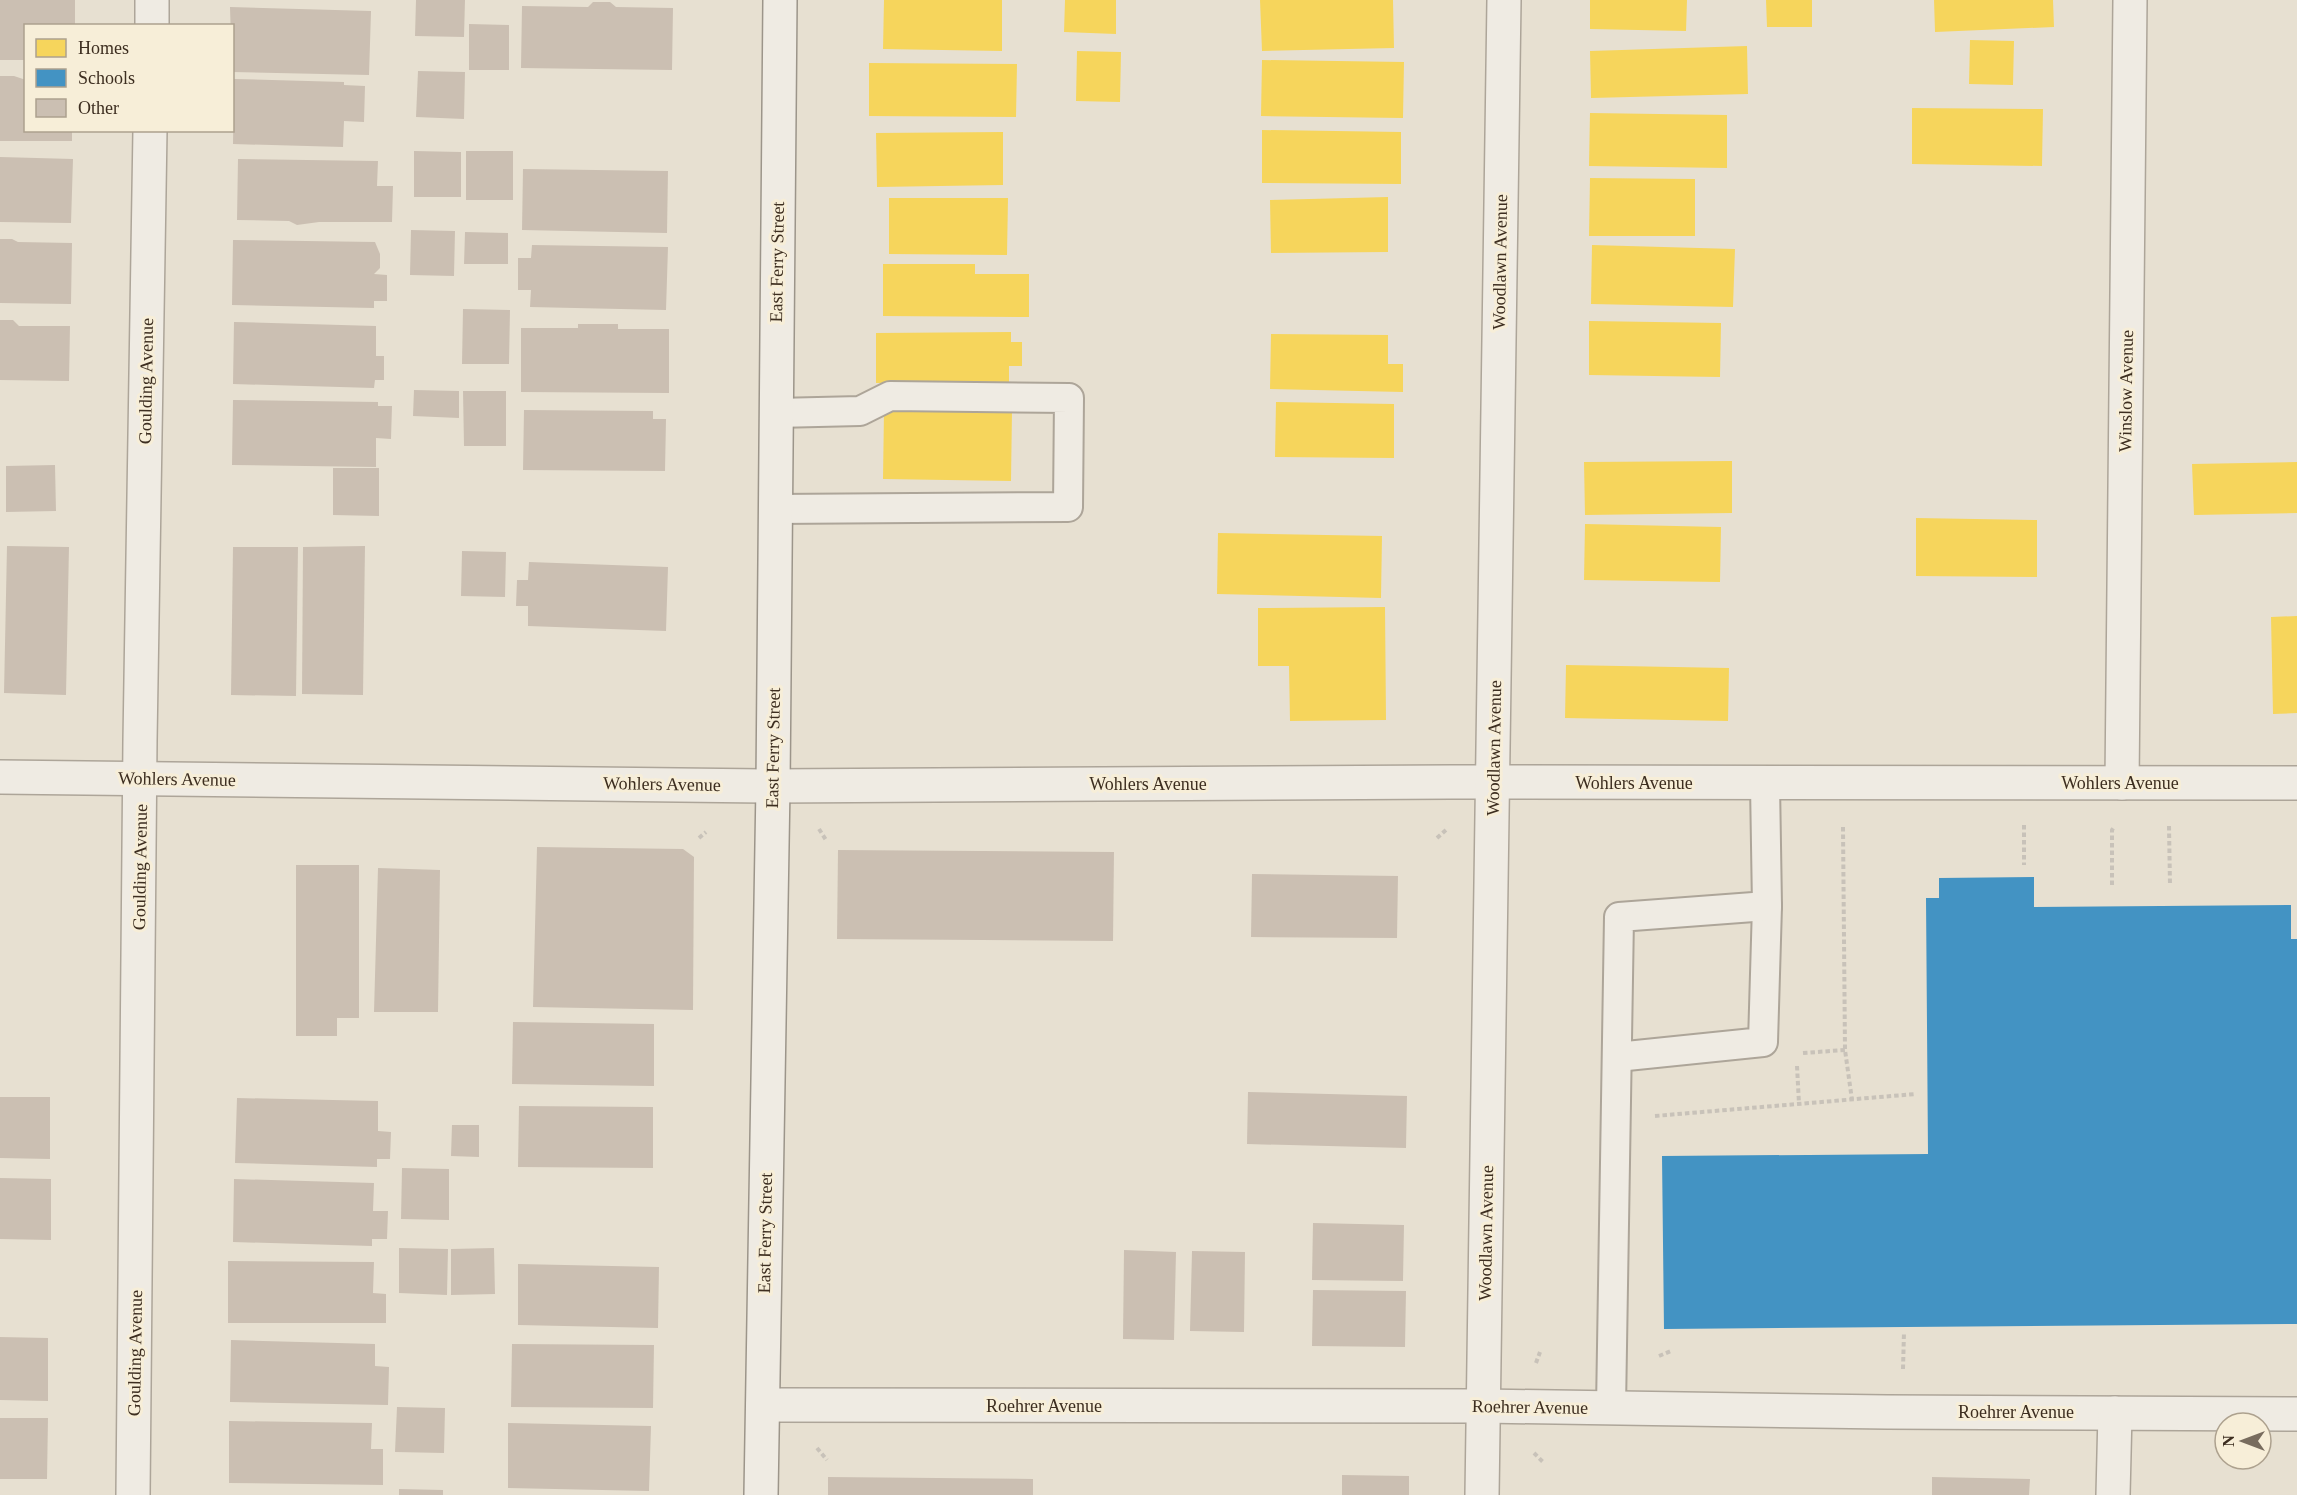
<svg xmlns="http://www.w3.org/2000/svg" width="2297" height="1495" font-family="Georgia,serif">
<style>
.homes{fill:#f6d55c}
.schools{fill:#4393c3}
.building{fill:#cbbfb2}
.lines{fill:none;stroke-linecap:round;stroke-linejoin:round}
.lane-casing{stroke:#ada599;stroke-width:32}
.street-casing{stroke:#ada599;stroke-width:36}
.secondary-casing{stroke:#9c958a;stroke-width:36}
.path{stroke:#c8c2b9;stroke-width:4;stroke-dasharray:4.5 3;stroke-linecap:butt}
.lane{stroke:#efebe3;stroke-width:28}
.street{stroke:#efebe3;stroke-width:33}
.secondary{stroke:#efebe3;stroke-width:33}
.labels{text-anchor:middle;stroke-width:6;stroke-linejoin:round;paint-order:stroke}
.street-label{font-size:18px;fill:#3d2e20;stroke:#f7eed8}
</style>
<rect width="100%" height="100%" fill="#e7e0d1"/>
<g class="homes">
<path d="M884,0H1002V51L883,49Z"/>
<path d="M1065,0H1116V34L1064,32Z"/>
<path d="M1260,0H1393L1394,48L1262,51Z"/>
<path d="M1590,0H1687L1686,31L1590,29Z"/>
<path d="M1766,0H1812V27H1767Z"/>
<path d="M1934,0H2053L2054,27L1935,32Z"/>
<path d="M1970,40L2014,41L2013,85L1969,84Z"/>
<path d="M1747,46L1748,94L1591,98L1590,51Z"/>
<path d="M1077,51L1121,52L1120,102L1076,101Z"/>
<path d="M1262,60L1404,62L1403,118L1261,116Z"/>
<path d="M869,63L1017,64L1016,117L869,116Z"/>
<path d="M1912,108L2043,109L2042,166L1912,164Z"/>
<path d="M1590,113L1727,115V168L1589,166Z"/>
<path d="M1262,130L1401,132V184L1262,183Z"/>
<path d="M1003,132V185L877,187L876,133Z"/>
<path d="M1590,178L1695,179V236H1589Z"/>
<path d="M1388,197V252L1271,253L1270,200Z"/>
<path d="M889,198H1008L1007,255L889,254Z"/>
<path d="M1592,245L1735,249L1733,307L1591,304Z"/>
<path d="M883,264H975V274H1029V317L883,316Z"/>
<path d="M1589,321L1721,323L1720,377L1589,375Z"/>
<path d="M1011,332V342H1022V366H1009V382L876,383V333Z"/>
<path d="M1271,334L1388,335V364H1403V392L1270,389Z"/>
<path d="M1276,402L1394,404V458L1275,457Z"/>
<path d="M884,410L1012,411L1011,481L883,479Z"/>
<path d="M1732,461V513L1585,515L1584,462Z"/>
<path d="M2297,462V513L2194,515L2192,464Z"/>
<path d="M1916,518L2037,520V577L1916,576Z"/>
<path d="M1585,524L1721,527L1720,582L1584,580Z"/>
<path d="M1218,533L1382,536L1381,598L1217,594Z"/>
<path d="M1385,607L1386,720L1290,721L1289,666H1258V608Z"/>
<path d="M2297,616V713L2273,714L2271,617Z"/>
<path d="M1566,665L1729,668L1728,721L1565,718Z"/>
</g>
<path class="schools" d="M2034,877V907L2291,905V939H2297V1324L1664,1329L1662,1156L1928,1154L1926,898H1939V878Z"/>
<g class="building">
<path d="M0,0H75V26H26V60H0Z"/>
<path d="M416,0H465L464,37L415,36Z"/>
<path d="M593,2H610L616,7L673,8L672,70L521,68L522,6L588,7Z"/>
<path d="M230,7L371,11L369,75L232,72Z"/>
<path d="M469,24L509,25V70H469Z"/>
<path d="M418,71L465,72L464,119L416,117Z"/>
<path d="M0,76H14L26,80V130H72V141H0Z"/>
<path d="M234,79L344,82V85L365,86L364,122L344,121L343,147L233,144Z"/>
<path d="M414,151L461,152V197H414Z"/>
<rect x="466" y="151" width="47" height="49"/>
<path d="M0,157L73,159L71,223L0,222Z"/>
<path d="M238,159L378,161L377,186H393L392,222H319L297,225L289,221L237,220Z"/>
<path d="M523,169L668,171L667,233L522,230Z"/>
<path d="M411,230L455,231L454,276L410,275Z"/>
<path d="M465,232L508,233V264H464Z"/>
<path d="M0,239H12L18,242L72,243L71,304L0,303Z"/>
<path d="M233,240L375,242L380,254V268L374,274L387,275V301H374V308L232,305Z"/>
<path d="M532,245L668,247L666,310L530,307L531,290H518V258H531Z"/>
<path d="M463,309L510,310L509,364H462Z"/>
<path d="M0,320H13L19,326H70L69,381L0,380Z"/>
<path d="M234,322L376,326V356H384V380H375L374,388L233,384Z"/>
<path d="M578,324H618V329H669V393L521,392V328H578Z"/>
<path d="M414,390L459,391V418L413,416Z"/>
<path d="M463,391H506V446H464Z"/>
<path d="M233,400L378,402V406H392L391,439L376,438V467L232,465Z"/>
<path d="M524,410L653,411V419H666L665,471L523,470Z"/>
<path d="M55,465L56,511L6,512V466Z"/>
<path d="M333,468H379V516L333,515Z"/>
<path d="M7,546L69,547L66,695L4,693Z"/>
<path d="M365,546L363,695L302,694L303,547Z"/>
<path d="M233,547H298L296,696L231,695Z"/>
<path d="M462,551L506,552L505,597L461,596Z"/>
<path d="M529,562L668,567L666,631L528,626V606H516L517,580H528Z"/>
<path d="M537,847L683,849L694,857L693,1010L533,1007Z"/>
<path d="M838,850L1114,852L1113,941L837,939Z"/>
<path d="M296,865H359V1018H337V1036H296Z"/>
<path d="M378,868L440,870L438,1012H374Z"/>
<path d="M1252,874L1398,876L1397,938L1251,937Z"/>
<path d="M513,1022L654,1024V1086L512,1084Z"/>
<path d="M1248,1092L1407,1096L1406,1148L1247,1144Z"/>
<path d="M0,1097H50V1159L0,1158Z"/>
<path d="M237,1098L378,1101V1131L391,1132L390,1159H377V1167L235,1163Z"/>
<path d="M519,1106L653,1107V1168L518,1167Z"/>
<path d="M452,1125H479V1157L451,1156Z"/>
<path d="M402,1168L449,1169V1220L401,1219Z"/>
<path d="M0,1178L51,1179V1240L0,1239Z"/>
<path d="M234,1179L374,1183L373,1211H388L387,1239H372V1246L233,1242Z"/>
<path d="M1313,1223L1404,1225L1403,1281L1312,1280Z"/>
<path d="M399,1248L448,1249L447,1295L399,1293Z"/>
<path d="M494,1248L495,1294L451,1295V1249Z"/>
<path d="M1124,1250L1176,1252L1174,1340L1123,1339Z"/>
<path d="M1192,1251L1245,1252L1244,1332L1190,1331Z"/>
<path d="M228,1261L374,1262L373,1293L386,1294V1323H228Z"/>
<path d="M518,1264L659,1267L658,1328L518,1325Z"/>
<path d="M1313,1290L1406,1291L1405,1347L1312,1346Z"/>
<path d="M0,1337L48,1338V1401L0,1400Z"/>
<path d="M231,1340L375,1344V1366L389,1367L388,1405L230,1402Z"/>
<path d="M512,1344L654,1345L653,1408L511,1407Z"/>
<path d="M397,1407L445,1408L444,1453L395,1452Z"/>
<path d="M0,1418H48L47,1479H0Z"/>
<path d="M229,1421L372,1423L371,1449H383V1485L229,1483Z"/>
<path d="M508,1423L651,1426L649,1491L508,1488Z"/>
<path d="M1342,1475L1409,1476V1495H1342Z"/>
<path d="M828,1477L1033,1479V1495H828Z"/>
<path d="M1932,1477L2030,1479L2029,1495H1932Z"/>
<path d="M399,1489L443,1490V1495H399Z"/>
</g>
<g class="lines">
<g class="lane-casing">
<g id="lane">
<path d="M775,509L1068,507L1069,398L890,396L860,411L776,413"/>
<path d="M1617,1057L1763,1042L1767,906"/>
<path d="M1611,1408L1619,917L1767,906L1765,784"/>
</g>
</g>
<g class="street-casing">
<g id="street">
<path d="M152,26V0"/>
<path d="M0,777L773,786L1451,782L2297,783"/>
<path d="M2122,783L2130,0"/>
<path d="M763,1405L1483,1406L1887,1412L2297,1414"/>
<path d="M133,1495L140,741L150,130"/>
<path d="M1482,1495L1504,0"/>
<path d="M2113,1495L2115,1413"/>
</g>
</g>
<g class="secondary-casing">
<path id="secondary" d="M761,1495L773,786L780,0"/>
</g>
<g class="path">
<path d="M2024,825V865"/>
<path d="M2169,826L2170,885"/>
<path d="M1843,827L1845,1050L1852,1100"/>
<path d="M819,829L826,840"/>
<path d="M699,838L706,832"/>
<path d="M1437,838L1447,829"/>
<path d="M2112,885V830L2115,826"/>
<path d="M1803,1053L1845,1050"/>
<path d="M1797,1066L1799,1104"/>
<path d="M1655,1116L1916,1094"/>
<path d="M1659,1356L1671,1351"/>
<path d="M1536,1363L1540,1352"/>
<path d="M1903,1369L1904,1332"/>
<path d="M817,1448L827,1460"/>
<path d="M1534,1453L1543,1462"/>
</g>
<use href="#lane" class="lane"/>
<use href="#street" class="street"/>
<use href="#secondary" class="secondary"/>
</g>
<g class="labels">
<g class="street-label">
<text transform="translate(777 262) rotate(-89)" y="6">East Ferry Street</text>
<text transform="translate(1500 262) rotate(-89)" y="6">Woodlawn Avenue</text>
<text transform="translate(146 381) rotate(-89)" y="6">Goulding Avenue</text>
<text transform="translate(2126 391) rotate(-89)" y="6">Winslow Avenue</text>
<text transform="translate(773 748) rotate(-89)" y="6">East Ferry Street</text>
<text transform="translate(1494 748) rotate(-89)" y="6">Woodlawn Avenue</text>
<text transform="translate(177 779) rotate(1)" y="6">Wohlers Avenue</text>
<text x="1634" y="789">Wohlers Avenue</text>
<text x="2120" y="789">Wohlers Avenue</text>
<text transform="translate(662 784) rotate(1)" y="6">Wohlers Avenue</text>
<text x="1148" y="790">Wohlers Avenue</text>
<text transform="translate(140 867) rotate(-89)" y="6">Goulding Avenue</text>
<text transform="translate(765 1233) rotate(-89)" y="6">East Ferry Street</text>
<text transform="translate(1486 1233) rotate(-89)" y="6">Woodlawn Avenue</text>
<text transform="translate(135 1353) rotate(-89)" y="6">Goulding Avenue</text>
<text x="1044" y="1412">Roehrer Avenue</text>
<text transform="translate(1530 1407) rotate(1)" y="6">Roehrer Avenue</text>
<text x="2016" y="1418">Roehrer Avenue</text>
</g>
</g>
<rect x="24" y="24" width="210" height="108" fill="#f7eed8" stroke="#ada18e" stroke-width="1.5"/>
<rect x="36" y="39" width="30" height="18" fill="#f6d55c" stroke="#ada18e" stroke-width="1.5"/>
<text x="78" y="54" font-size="18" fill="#3d2e20">Homes</text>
<rect x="36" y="69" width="30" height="18" fill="#4393c3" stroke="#ada18e" stroke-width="1.5"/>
<text x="78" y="84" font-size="18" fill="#3d2e20">Schools</text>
<rect x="36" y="99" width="30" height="18" fill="#cbbfb2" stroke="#ada18e" stroke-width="1.5"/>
<text x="78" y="114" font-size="18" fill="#3d2e20">Other</text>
<g transform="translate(2243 1441) rotate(270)"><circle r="28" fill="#f7eed8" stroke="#ada18e" stroke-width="1.5"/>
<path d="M0-4.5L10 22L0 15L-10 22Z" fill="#786c5e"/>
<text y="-9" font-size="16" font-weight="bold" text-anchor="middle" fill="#3d2e20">N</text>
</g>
</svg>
